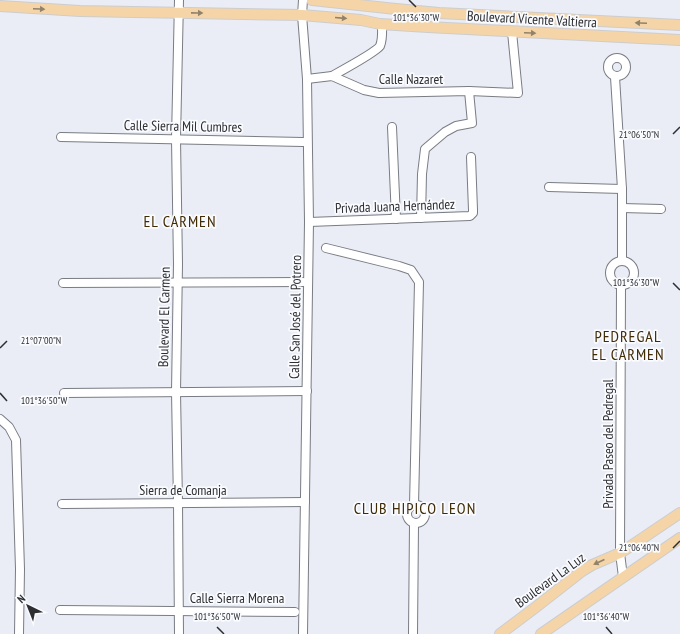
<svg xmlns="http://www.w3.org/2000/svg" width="680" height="634" font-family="'PT Sans Narrow',sans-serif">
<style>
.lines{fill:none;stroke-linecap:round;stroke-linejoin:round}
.minor-casing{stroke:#797c83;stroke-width:10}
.major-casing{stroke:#cdcdce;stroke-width:12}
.minor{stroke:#fff;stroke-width:8}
.major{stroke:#f5d5a7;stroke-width:10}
.oneway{fill:#91826c}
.ticks{fill:none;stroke:#2d2e31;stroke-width:1.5}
.labels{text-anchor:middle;stroke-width:3.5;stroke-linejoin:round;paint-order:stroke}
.street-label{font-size:14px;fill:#2d2e31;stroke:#f9fbfe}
.quarter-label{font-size:16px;letter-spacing:1px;fill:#412b05;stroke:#f9fbfe}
.ticks-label{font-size:10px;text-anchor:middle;fill:#2d2e31;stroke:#f9fbfe;stroke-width:3.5;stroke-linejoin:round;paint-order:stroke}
</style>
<rect width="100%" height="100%" fill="#eaedf6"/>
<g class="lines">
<g class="minor-casing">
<g id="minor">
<path d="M179,0L176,139L178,264L176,392L178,503L179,634"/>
<circle cx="617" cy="67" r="9"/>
<path d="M332,76C341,71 376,52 380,46C383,39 382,31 382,24"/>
<path d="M615,77L622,189V261"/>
<path d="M307,79L332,76L364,90L379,93L469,91L518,93L512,32"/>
<path d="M392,127L396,219"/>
<path d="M61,137L303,142"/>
<path d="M549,187L622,189"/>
<path d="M622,208L661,209"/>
<path d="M421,218L422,174L425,149L445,132L456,126L472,123L469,91"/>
<path d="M309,222L470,216L473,213V210L471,157"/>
<path d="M326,248L399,266L411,270L419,282L414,505"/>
<circle cx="622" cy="273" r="12"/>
<path d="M63,283L303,282"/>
<path d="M621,286L620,553L623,577"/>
<path d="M64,393L307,391"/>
<path d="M0,419L9,427L16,440L20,569L19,634"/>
<path d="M62,504L305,502"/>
<circle cx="416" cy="514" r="9"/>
<path d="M60,610L295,612"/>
<path d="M303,634L309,222L307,79L302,15L303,0"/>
<path d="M413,634L414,524"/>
</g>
</g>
<g class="major-casing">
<g id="major">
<path d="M312,0L396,9L439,13L680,25"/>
<path d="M0,6L80,11L302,15L361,20L380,24L428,27L680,40"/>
<path d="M500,634L536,607L582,571L592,565L620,553L631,546L680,513"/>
<path d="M541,634L680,538"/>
</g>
</g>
<use href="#minor" class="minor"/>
<use href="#major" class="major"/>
</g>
<defs><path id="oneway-solid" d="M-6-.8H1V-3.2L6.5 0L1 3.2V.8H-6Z"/></defs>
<g class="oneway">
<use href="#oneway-solid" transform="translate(39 9) rotate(3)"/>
<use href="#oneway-solid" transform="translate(197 13) rotate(1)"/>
<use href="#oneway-solid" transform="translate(341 18) rotate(5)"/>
<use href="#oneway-solid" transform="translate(641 23) rotate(-177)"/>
<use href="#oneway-solid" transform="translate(530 33) rotate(3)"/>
<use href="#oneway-solid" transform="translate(599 562) rotate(155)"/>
</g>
<path class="ticks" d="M409,0L416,7M673,134L680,127M673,283L680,290M0,348L7,341M0,393L7,401M673,548L680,541M217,627L224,634M606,627L612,634"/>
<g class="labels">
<g class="street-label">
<text transform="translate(532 19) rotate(3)" y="5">Boulevard Vicente Valtierra</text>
<text x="411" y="84">Calle Nazaret</text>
<text transform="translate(183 126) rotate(1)" y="5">Calle Sierra Mil Cumbres</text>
<text transform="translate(395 206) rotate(-2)" y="5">Privada Juana Hernández</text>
<text transform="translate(164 317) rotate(-89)" y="5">Boulevard El Carmen</text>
<text transform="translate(295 317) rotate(-89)" y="5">Calle San José del Potrero</text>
<text transform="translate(608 444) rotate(-90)" y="5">Privada Paseo del Pedregal</text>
<text x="183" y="495">Sierra de Comanja</text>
<text transform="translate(550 580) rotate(-36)" y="5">Boulevard La Luz</text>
<text x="237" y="603">Calle Sierra Morena</text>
</g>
<g class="quarter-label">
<text x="180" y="227">EL CARMEN</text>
<text x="628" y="342">PEDREGAL<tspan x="628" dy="18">EL CARMEN</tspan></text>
<text x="415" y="514">CLUB HIPICO LEON</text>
</g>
</g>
<g class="ticks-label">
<text x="416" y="21">101°36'30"W</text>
<text x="639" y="138">21°06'50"N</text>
<text x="636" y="286">101°36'30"W</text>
<text x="41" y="344">21°07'00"N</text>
<text x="44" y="404">101°36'50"W</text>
<text x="639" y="551">21°06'40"N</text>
<text x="217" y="620">101°36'50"W</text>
<text x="606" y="620">101°36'40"W</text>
</g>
<g transform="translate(28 606) rotate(317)" stroke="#f9fbfe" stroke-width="3" paint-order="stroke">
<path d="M0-3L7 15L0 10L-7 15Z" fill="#2d2e31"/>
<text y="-6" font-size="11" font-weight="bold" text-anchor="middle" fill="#2d2e31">N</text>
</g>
</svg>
